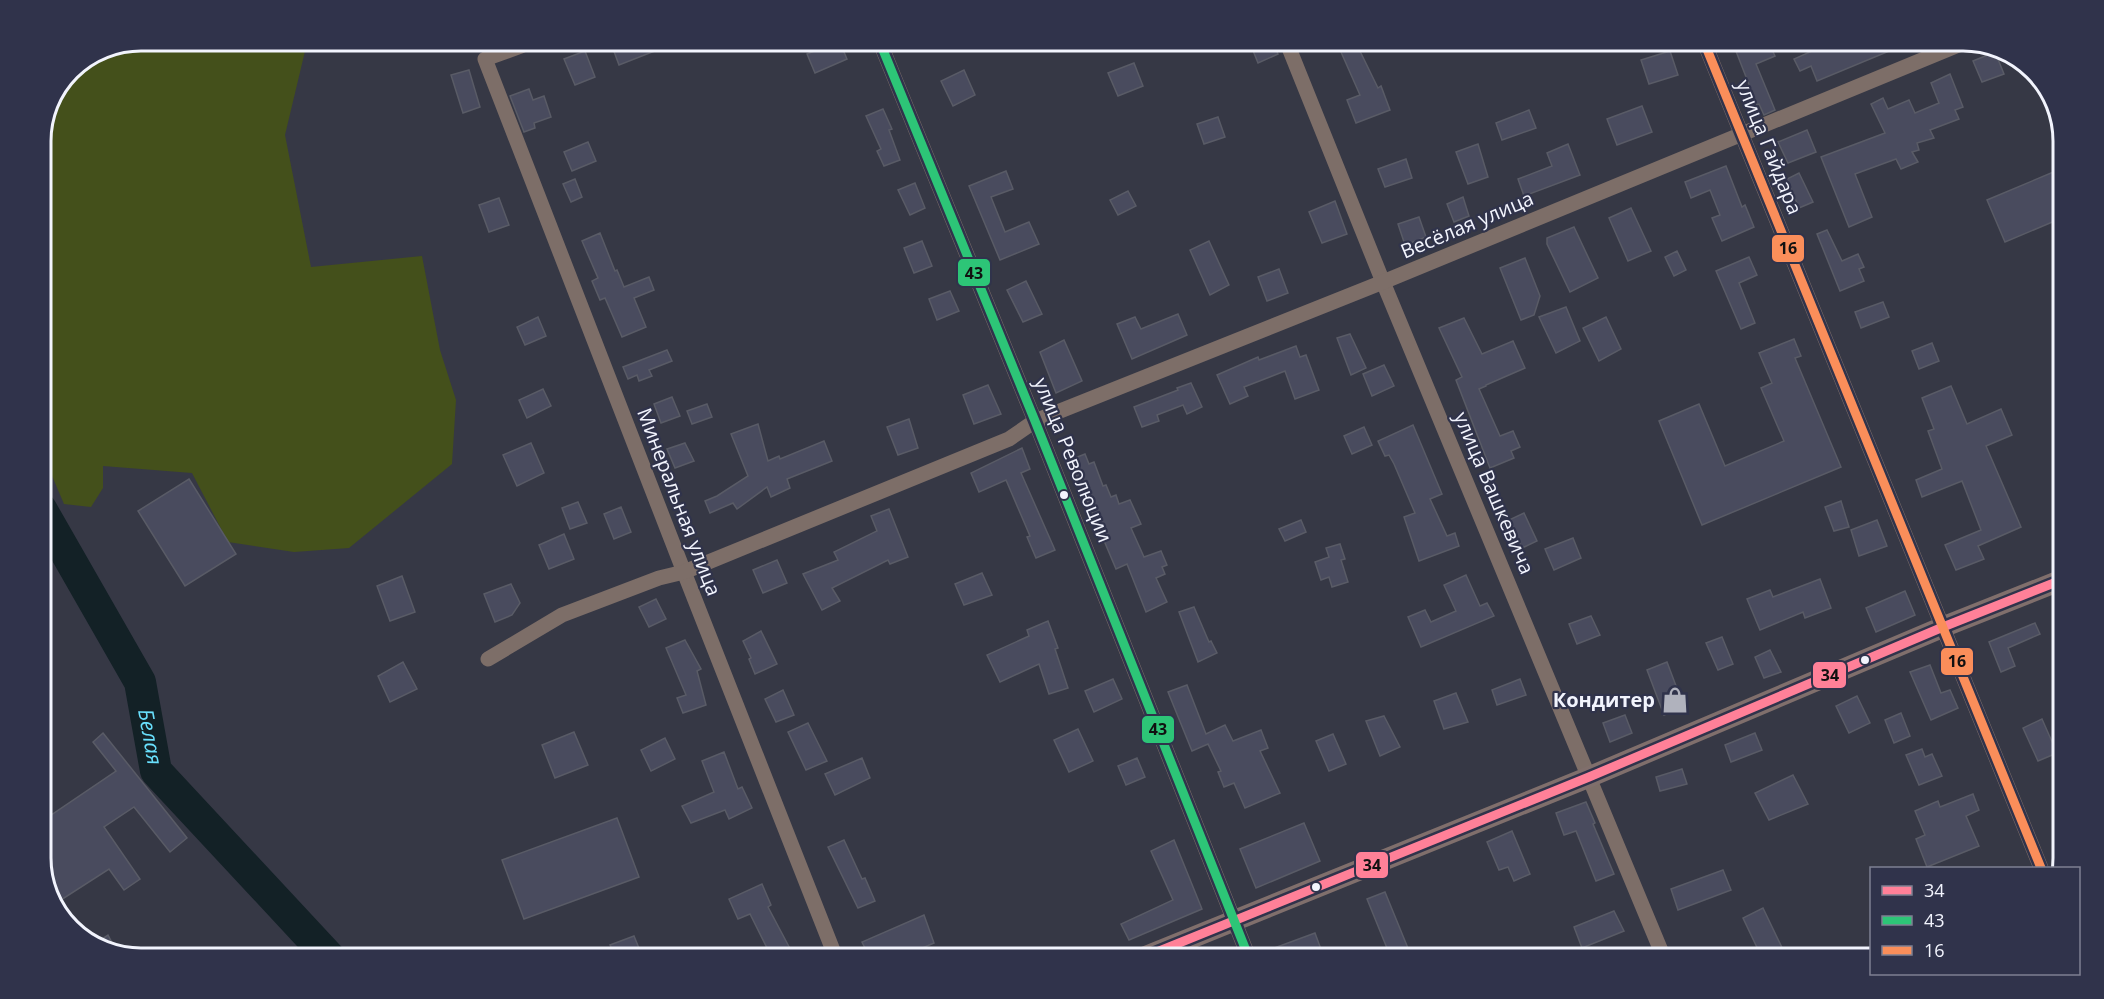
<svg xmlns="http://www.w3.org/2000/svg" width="2104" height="999" font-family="'Open Sans',sans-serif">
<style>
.green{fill:#44501b}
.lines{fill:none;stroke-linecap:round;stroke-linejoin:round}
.river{stroke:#132126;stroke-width:32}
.building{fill:#494b5e;stroke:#595b66;stroke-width:1.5}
.street{stroke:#7d6e68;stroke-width:15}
.secondary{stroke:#806f6c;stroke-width:21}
.bus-1-casing{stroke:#30334b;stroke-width:14}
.bus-2-casing{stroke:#30334b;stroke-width:14}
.bus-3-casing{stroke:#30334b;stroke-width:14}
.bus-1{stroke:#ff8098;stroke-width:9}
.bus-2{stroke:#2dc577;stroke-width:9}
.bus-3{stroke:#fa8e5a;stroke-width:9}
.bus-dot{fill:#f2f4fd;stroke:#30334b;stroke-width:2}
.labels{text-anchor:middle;stroke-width:4.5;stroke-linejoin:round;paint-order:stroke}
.street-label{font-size:20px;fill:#f2f4fd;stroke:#30334b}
.poi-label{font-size:20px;font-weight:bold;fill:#f2f4fd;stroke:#30334b;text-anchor:end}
.water-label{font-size:21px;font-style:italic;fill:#69e0fd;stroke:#30334b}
.rim{fill:none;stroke:#f2f4fd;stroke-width:3}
.line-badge{stroke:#30334b;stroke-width:2}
.pale-badge-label{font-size:16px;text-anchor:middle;font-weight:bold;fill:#111}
</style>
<rect width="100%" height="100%" fill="#363845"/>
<path class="green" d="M306,47L285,135L311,267L422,256L440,350L456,400L452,464L349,548L294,552L228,542L192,473L103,466V488L91,507L64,504L41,450V135L70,70L103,48Z"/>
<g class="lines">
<path class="river" id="s1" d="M41,509L140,682L156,771L330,958"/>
</g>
<g class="building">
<path d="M1732,41H1768L1775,56L1756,64L1775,110L1764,115L1759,104L1757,105Z"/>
<path d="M1834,41H1911V42L1817,81L1811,66L1800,71L1794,59Z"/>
<path d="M1250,43H1274L1278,54L1258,63Z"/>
<path d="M1337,43H1356L1378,88L1381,86L1390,110L1356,123L1347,100L1360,95Z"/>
<path d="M829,45H841L847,59L815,73L807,54Z"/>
<path d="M612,46H665V47L619,65Z"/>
<path d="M585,51L595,77L575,85L564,59Z"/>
<path d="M1670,51L1678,75L1649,84L1641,60Z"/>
<path d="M1995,52L2004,74L1982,82L1973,61Z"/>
<path d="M1134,63L1143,86L1118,96L1108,73Z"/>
<path d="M469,70L480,107L463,113L451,75Z"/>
<path d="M964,70L975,95L953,106L941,81Z"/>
<path d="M1950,74L1963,107L1955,110L1959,119L1930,130L1934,138L1917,143L1919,150L1912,152L1918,162L1901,169L1896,159L1855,174L1872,217L1849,227L1821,157L1885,133L1871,104L1883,98L1888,109L1909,100L1915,113L1939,103L1931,83Z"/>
<path d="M529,89L533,100L544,96L551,117L534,123L535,128L524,132L510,96Z"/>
<path d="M1642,106L1652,132L1617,145L1607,119Z"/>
<path d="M883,109L892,129L889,130L900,160L884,166L877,151L881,149L866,116Z"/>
<path d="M1529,110L1536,128L1502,140L1496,123Z"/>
<path d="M1218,117L1225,137L1204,144L1197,124Z"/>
<path d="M1807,130L1816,152L1788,163L1778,142Z"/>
<path d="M588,142L596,161L572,171L564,152Z"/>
<path d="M1478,144L1488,177L1468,184L1456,152Z"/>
<path d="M1568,144L1580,175L1524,196L1518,179L1552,166L1547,153Z"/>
<path d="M1406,159L1412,178L1385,187L1378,169Z"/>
<path d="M1726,166L1742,207L1745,205L1754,227L1722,241L1712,218L1720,215L1710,190L1691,198L1685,182Z"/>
<path d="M2063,168L2062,218L2005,242L1987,200Z"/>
<path d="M1006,171L1013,189L991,197L1005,232L1029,222L1039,244L1000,260L969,186Z"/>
<path d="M1799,173L1813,202L1799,208L1787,179Z"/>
<path d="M575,179L582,197L571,202L563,184Z"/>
<path d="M915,183L925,208L910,215L898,190Z"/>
<path d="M1128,191L1136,206L1118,215L1110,200Z"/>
<path d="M1463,197L1469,216L1454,222L1447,204Z"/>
<path d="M499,198L509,225L489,232L479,205Z"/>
<path d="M1335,201L1347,234L1322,243L1309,212Z"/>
<path d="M1631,208L1651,251L1628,261L1609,218Z"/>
<path d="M1419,217L1426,237L1405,245L1398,224Z"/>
<path d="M1574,227L1598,278L1570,292L1547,244V238Z"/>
<path d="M1827,230L1842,261L1858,254L1864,267L1859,269L1864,281L1840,291L1817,234Z"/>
<path d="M600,233L615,271L617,270L624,287L649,277L654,290L634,298L646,327L622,337L605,298L600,300L592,281L598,278L582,241Z"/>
<path d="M922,241L932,266L914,273L904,248Z"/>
<path d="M1209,241L1229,285L1210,295L1190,250Z"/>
<path d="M1677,251L1686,270L1674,276L1665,257Z"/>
<path d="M1749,257L1757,275L1739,283L1755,323L1741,329L1716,271Z"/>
<path d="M1525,258L1540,296L1534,315L1521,320L1500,268Z"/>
<path d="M1279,269L1288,293L1267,301L1258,277Z"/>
<path d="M1026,281L1042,314L1023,322L1007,290Z"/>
<path d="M950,291L959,311L937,320L929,299Z"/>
<path d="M1883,302L1889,317L1861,328L1855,312Z"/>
<path d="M1566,307L1580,341L1556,353L1539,317Z"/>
<path d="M1178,314L1187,335L1132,359L1117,324L1135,317L1141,329Z"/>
<path d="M538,317L546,336L525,345L517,327Z"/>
<path d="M1606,317L1621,349L1599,361L1583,328Z"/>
<path d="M1464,318L1482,354L1513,341L1525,368L1486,385V386L1479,389L1500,436L1513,431L1520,447L1511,451L1514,458L1490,468L1456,380L1462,377L1439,328Z"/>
<path d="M1350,334L1366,368L1351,375L1337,338Z"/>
<path d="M1794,339L1801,356L1795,358L1841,467L1702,525L1659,421L1699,404L1725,466L1784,441L1761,388L1772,383L1759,353Z"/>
<path d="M1064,340L1082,381L1056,393L1040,352Z"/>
<path d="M1932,343L1939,361L1919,369L1912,351Z"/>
<path d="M1296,346L1300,357L1306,355L1319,390L1295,399L1285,371L1244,387L1248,396L1230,404L1217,375L1258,357L1259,360Z"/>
<path d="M667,350L672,361L649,370L652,376L639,381L637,375L628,379L623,367Z"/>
<path d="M1384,365L1394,386L1372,396L1363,374Z"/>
<path d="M1191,383L1202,407L1187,414L1183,405L1157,415L1159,421L1142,427L1134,407L1178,390L1177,388Z"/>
<path d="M988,385L1001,414L974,424L963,395Z"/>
<path d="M1951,386L1967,424L2001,409L2012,435L1986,446L2021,527L1978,546L1984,559L1956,570L1945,545L1981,530L1962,481L1922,497L1916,480L1942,469L1928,431L1934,429L1922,398Z"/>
<path d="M543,389L551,406L527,418L519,400Z"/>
<path d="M672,397L680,416L661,423L654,404Z"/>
<path d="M707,404L712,417L692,424L687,411Z"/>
<path d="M909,419L918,448L898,455L887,427Z"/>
<path d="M758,424L768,461L779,456L780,459L824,441L832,461L787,479L790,488L771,497L767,487L737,509L733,503L710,513L705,501L717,496L748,476L731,434Z"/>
<path d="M1413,425L1442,494L1430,499L1447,536L1455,533L1459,546L1419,561L1404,517L1415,513L1394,464L1389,455L1385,456L1378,441Z"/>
<path d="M1364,427L1372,445L1352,454L1344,436Z"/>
<path d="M531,443L544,473L517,486L503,455Z"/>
<path d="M685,443L694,461L675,468L667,449Z"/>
<path d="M1022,448L1030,469L1021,473L1055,550L1036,558L1027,537L1030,536L1006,480L979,492L971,473Z"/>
<path d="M1085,454L1089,464L1094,462L1103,486L1106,485L1111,497L1116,495L1119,504L1130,500L1141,524L1131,528L1144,557L1161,551L1167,565L1162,567L1165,574L1156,578L1167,602L1146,612L1127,564L1116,569L1070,460Z"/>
<path d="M189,479L236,554L185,586L138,511Z"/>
<path d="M1841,501L1849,527L1834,531L1825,507Z"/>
<path d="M578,502L587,523L570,529L562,508Z"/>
<path d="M621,507L631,532L614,539L604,514Z"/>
<path d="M889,509L908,557L890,564L888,560L832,588L840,601L822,610L803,574L838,560L834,552L877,531L871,516Z"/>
<path d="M1524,513L1537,541L1522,548L1509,520Z"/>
<path d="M1301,520L1306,532L1285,541L1279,529Z"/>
<path d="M1877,520L1887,546L1859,556L1851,530Z"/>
<path d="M564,534L574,559L549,569L539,545Z"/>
<path d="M1573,538L1581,558L1554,570L1545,549Z"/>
<path d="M1340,544L1345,559L1341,560L1348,582L1332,587L1329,577L1321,580L1315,562L1329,557L1326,548Z"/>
<path d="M777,560L787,583L763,593L753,570Z"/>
<path d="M982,573L992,595L964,605L955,584Z"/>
<path d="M1466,575L1480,606L1487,603L1494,616L1421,647L1408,617L1425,610L1431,622L1456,611L1444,585Z"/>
<path d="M402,576L415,612L390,621L377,586Z"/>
<path d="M1820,579L1831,608L1805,618L1803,612L1760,630L1747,599L1770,590L1773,597Z"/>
<path d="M511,584L520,603L512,615L495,622L484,594Z"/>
<path d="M1905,591L1915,615L1876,632L1866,608Z"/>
<path d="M656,599L666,619L649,627L639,607Z"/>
<path d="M1194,607L1209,642L1211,641L1217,653L1198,662L1179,612Z"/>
<path d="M1591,616L1600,635L1577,644L1569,624Z"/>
<path d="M1048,621L1058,648L1055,649L1068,688L1049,694L1039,664L1000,682L987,655L1029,636L1027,630Z"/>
<path d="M2035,623L2040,634L2008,648L2015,666L2001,672L1989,642Z"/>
<path d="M761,631L777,664L755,674L749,659L751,658L743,641Z"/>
<path d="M1722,637L1733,664L1718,670L1706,643Z"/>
<path d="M685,640L701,669L697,671L706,705L683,713L677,698L686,695L666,648Z"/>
<path d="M1770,650L1781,672L1764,678L1755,657Z"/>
<path d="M403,662L417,689L390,702L378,676Z"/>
<path d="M1667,662L1684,707L1664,715L1647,670Z"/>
<path d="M1930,665L1941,693L1950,690L1958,708L1931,720L1910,672Z"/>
<path d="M1113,679L1122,699L1094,712L1085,691Z"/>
<path d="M1520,679L1526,695L1497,705L1492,690Z"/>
<path d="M1187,685L1206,734L1225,725L1233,741L1261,730L1268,748L1260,751L1280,793L1245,808L1234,783L1224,787L1218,772L1221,771L1208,744L1192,751L1168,692Z"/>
<path d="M783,690L794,715L776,722L765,699Z"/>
<path d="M1456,693L1468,722L1444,729L1434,701Z"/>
<path d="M1857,696L1870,723L1849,733L1836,706Z"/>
<path d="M1901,713L1910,736L1894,743L1885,720Z"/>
<path d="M1625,715L1632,733L1610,742L1603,723Z"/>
<path d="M1384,716L1400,747L1380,756L1366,721Z"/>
<path d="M2042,719L2057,753L2038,761L2023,728Z"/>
<path d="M808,723L827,761L806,770L788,732Z"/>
<path d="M1078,729L1093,761L1069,772L1054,740Z"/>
<path d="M574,732L588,765L555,778L542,745Z"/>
<path d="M103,733L187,838L170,852L134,807L104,827L140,879L124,890L109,869L61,900L44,874L41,865V822L116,771L93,742Z"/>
<path d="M1755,733L1762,750L1731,762L1725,745Z"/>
<path d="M1333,734L1346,764L1329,771L1316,741Z"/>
<path d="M665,738L675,759L651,771L641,750Z"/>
<path d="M1922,749L1925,757L1932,754L1942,776L1919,785L1906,755Z"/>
<path d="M724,752L738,789L742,787L752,808L729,819L725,810L691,823L682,806L714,792L702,761Z"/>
<path d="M862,758L870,778L835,795L825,774Z"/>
<path d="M1137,758L1145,777L1126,785L1118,766Z"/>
<path d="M1682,769L1687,784L1660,791L1656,777Z"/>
<path d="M1793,775L1808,804L1769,820L1755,793Z"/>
<path d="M1973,794L1979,810L1966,816L1979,846L1927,867L1916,839L1925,835L1915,811L1938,801L1940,807Z"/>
<path d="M1586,802L1595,823L1593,824L1614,874L1596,881L1576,831L1564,835L1556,813Z"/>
<path d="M617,818L639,877L524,919L502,860Z"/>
<path d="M1304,823L1320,861L1256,888L1240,849Z"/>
<path d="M1512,831L1530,874L1514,881L1508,867L1499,870L1487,842Z"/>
<path d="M844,840L862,879L865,878L875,901L858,908L828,847Z"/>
<path d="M1174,840L1202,909L1129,940L1121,924L1173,900L1151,851Z"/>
<path d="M1723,870L1731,890L1678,910L1671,889Z"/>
<path d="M762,884L771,905L768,907L795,958H772L750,914L738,919L729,899Z"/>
<path d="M1385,892L1412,958H1391L1367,899Z"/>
<path d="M1763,908L1787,958H1762L1743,918Z"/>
<path d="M1614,911L1624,931L1582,948L1574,927Z"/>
<path d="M924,915L934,943L899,958H870L862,942Z"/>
<path d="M1315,933L1322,952L1306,958H1259L1258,954Z"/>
<path d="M108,935L118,954L102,951L94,944Z"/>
<path d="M634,936L643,958H616L610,945Z"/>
</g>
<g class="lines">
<g class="street">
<path d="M1704,42L2041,868"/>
<path d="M1287,43L1383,282L1664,958"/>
<path d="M881,45L1035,421L1249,958"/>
<path d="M521,46L485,59L684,572L836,958"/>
<path d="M488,659L562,615L659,578L684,572L1009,439L1035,421L1383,282L1968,41"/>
</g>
<path class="secondary" d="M1142,958L1589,777L1943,627L2059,581"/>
<g class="bus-1-casing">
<path id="bus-1" d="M1142,958L1589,777L1943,627L2059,581"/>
</g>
<g class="bus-2-casing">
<path id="bus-2" d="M881,45L1035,421L1249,958"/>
</g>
<g class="bus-3-casing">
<path id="bus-3" d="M1704,42L2041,868"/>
</g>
<use href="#bus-1" class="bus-1"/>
<use href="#bus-2" class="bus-2"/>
<use href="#bus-3" class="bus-3"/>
</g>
<defs>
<g id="shop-bare" transform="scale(2.07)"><path d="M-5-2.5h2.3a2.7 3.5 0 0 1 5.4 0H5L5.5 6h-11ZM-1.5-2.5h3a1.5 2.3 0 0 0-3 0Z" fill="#b0b2bd" stroke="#30334b" stroke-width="2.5" paint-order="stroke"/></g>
</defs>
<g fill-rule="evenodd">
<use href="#shop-bare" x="1675" y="700"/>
</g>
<g class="bus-dot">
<circle cx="1064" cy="495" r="5"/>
<circle cx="1865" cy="660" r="5"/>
<circle cx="1316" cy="887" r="5"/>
</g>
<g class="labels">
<g class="street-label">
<text transform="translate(1769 147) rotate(68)" y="7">улица Гайдара</text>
<text transform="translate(1467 225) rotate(-23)" y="7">Весёлая улица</text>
<text transform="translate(1073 460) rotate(68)" y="7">улица Революции</text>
<text transform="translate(1494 493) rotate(67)" y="7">улица Вашкевича</text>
<text transform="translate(679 502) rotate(69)" y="7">Минеральная улица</text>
</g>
<g class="poi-label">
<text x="1655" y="707">Кондитер</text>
</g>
<g class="water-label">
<text dy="7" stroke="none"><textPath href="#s1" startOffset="255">Белая</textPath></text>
</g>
</g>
<path d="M0 0H2104V999H0ZM141 51H1963A90 90 0 0 1 2053 141V858A90 90 0 0 1 1963 948H141A90 90 0 0 1 51 858V141A90 90 0 0 1 141 51Z" fill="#30334b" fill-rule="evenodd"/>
<path class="rim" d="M141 51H1963A90 90 0 0 1 2053 141V858A90 90 0 0 1 1963 948H141A90 90 0 0 1 51 858V141A90 90 0 0 1 141 51Z"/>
<g class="line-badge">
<rect x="1771" y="234" width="34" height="29" rx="6" fill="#fa8e5a"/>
<rect x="957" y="258" width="34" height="29" rx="6" fill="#2dc577"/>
<rect x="1940" y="647" width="34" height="29" rx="6" fill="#fa8e5a"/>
<rect x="1812" y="661" width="35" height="28" rx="6" fill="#ff8098"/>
<rect x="1141" y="715" width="34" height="29" rx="6" fill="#2dc577"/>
<rect x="1355" y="851" width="34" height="28" rx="6" fill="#ff8098"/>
</g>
<g class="pale-badge-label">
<text x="1788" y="254">16</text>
<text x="974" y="279">43</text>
<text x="1957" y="667">16</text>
<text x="1830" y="681">34</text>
<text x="1158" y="735">43</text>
<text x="1372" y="871">34</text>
</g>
<rect x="1870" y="867" width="210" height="108" fill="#30334b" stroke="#7e8092" stroke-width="1.5"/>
<rect x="1882" y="886" width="30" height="9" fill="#ff8098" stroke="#7e8092" stroke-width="1.5"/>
<text x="1924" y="897" font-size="18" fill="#f2f4fd">34</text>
<rect x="1882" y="916" width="30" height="9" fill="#2dc577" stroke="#7e8092" stroke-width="1.5"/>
<text x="1924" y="927" font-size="18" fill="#f2f4fd">43</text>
<rect x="1882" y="946" width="30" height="9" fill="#fa8e5a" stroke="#7e8092" stroke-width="1.5"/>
<text x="1924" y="957" font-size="18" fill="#f2f4fd">16</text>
</svg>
